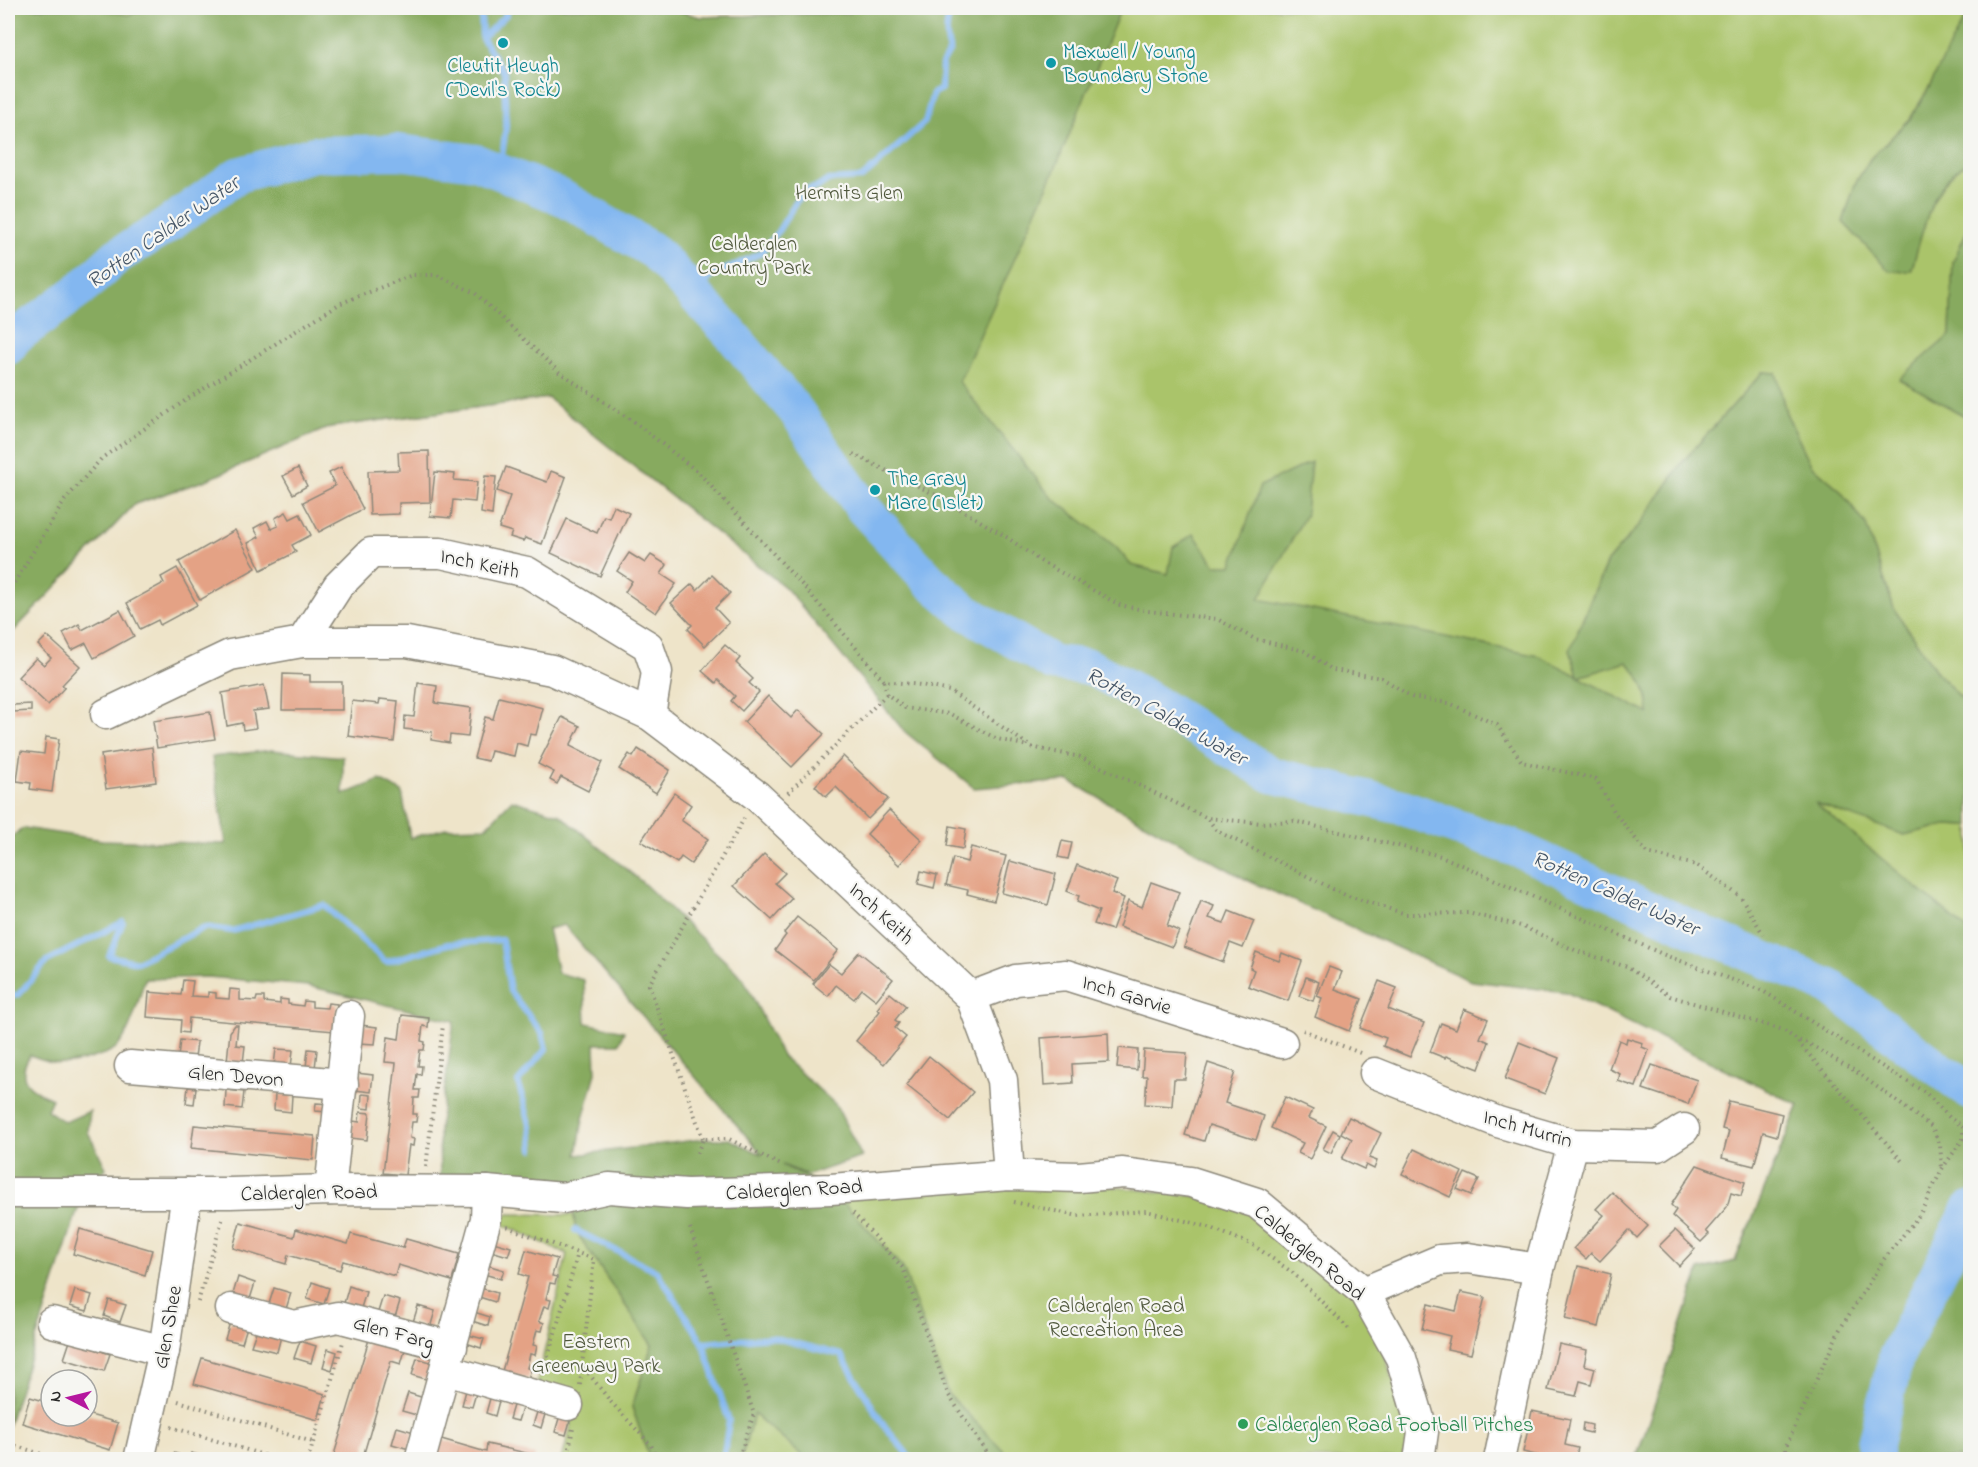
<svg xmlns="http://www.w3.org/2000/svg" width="1978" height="1467" font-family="'Indie Flower',sans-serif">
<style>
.green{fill:#aac46a;stroke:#6a784a;stroke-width:1.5}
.forest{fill:#87aa5e;stroke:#596a44;stroke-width:1.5;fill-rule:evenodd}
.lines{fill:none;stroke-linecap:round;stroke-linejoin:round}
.stream{stroke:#83b7f0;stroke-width:6}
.river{stroke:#83b7f0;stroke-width:36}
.building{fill:#e4a285}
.minor-casing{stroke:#8c887a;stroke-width:33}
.path{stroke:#8c887a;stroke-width:4;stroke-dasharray:1.5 4.5;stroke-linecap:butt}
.minor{stroke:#fff;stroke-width:30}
.culture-dot{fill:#0f9aa8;stroke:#f6f6f2;stroke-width:2}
.leisure-dot{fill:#2e9e5b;stroke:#f6f6f2;stroke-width:2}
.labels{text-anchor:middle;stroke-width:4.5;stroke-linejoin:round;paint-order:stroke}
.culture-label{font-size:21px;fill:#0d838f;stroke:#f6f6f2;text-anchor:start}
.park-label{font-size:21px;fill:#51593e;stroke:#f6f6f2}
.street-label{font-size:21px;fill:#2b2b2b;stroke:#f6f6f2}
.leisure-label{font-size:21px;fill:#27864d;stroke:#f6f6f2;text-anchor:start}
.water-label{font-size:22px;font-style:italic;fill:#455566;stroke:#f6f6f2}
</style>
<rect width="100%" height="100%" fill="#f6f6f2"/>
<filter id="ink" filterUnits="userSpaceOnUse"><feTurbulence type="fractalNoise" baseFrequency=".0167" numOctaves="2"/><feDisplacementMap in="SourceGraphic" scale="12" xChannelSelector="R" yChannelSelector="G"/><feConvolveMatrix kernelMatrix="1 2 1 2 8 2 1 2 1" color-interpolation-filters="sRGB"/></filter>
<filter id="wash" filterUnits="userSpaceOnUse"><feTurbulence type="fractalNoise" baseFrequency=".008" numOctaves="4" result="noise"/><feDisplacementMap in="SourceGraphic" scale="24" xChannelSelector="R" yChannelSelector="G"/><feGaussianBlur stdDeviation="1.35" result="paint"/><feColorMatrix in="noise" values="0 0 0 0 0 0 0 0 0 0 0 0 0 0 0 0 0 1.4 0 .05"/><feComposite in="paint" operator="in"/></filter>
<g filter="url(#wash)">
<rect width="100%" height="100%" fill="#eee4c9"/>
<g class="green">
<path d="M8,8H668L700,17L850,13L853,8H1970L1930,86L1910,119L1870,159L1855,184L1912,269C1922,229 1932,181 1970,161V224L1953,262L1950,335L1900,379L1970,419V707L1938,674L1894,609L1866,525L1839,489L1811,465L1786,413L1776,373L1763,372L1684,460L1640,524L1607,562L1578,629L1579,676L1627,662C1645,681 1647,689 1649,714L1904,835L1946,825L1970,826V1266L1636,1459L1700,1270L1735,1261L1799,1105L870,654L548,398L330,427L206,480L135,504L8,637Z"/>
<path d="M1009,1175L1257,1203L1364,1292L1419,1459H812L751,1192Z"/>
<path d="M507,1214L574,1215L575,1230L652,1345L632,1407L650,1459H562L576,1407L537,1383L567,1254L500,1223Z"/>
<path d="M754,1414L806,1459L741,1460Z"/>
</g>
<g class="forest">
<path d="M8,8H98L128,15L149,8H668L700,17L850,13L853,8H1121L1053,174L959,382L1051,497L1116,547L1131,565L1168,574L1173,547L1194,534L1215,565H1232L1260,486L1311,462L1306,514L1259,599L1539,656L1578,676L1570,650L1607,562L1640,524L1684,460L1763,372L1776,373L1786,413L1811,465L1839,489L1866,525L1894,609L1938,674L1970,707V826L1946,825L1904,835L1815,803L1970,932V1459H1636L1700,1270L1735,1261L1799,1105L1566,992L1471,981L1247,880L1069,781L974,788L904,731L786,588L548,398L330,427L206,480L135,504L8,637ZM1627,662C1643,678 1648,691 1649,714L1579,677Z"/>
<path d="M1970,9V161C1929,183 1924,231 1911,271H1889L1843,222L1855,184L1870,159L1910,119L1929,88L1951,43Z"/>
<path d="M1970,224V419L1899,379L1950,335L1953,262Z"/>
<path d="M272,750L343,757V795L380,780L402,792L410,838L446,828L486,827L512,800L559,814L642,882L743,978L782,1056L836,1105L862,1157L808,1175L782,1165L831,1189L903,1268L948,1394L1012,1459H806L754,1414L741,1459H650L632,1407L652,1345L575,1230L573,1182L494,1174L440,1177L439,1130L454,1021L308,986L208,977L145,979C138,1000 133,1027 119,1045C114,1051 105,1054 98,1056C70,1066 58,1066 30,1055C14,1080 31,1090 52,1099L47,1110L65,1122L90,1111L88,1132L106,1168L83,1193L8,1426V839L24,828L102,840L226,844L212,757ZM564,925L761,1153V1154L729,1139H703L577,1155L583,1119L596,1073L595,1044H619L624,1031L586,1023L584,980L558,973L548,929Z"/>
</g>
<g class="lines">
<g class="stream">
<path d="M481,8L482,38L504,72L506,126L500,172"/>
<path d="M482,38L506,15V8"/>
<path d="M695,295L713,275L761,253L777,233L798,199L806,190L818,187L828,180L862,178L925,122L933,93L941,89L942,64L950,50C945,38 945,18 954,8"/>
<path d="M8,998L19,994L47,961L123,922L109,956L137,962L205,927L232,931L324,905L386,962L448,944L502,940L510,991L542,1033L546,1049L518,1082L531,1127L533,1149"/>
<path d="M575,1230L657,1271L703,1343L772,1337L841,1355L883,1424L912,1460"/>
<path d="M703,1343L729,1421L723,1460"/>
</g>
<g class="river">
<path d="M8,347L15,337L81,289L117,256L159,231L238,175L314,154L398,152L476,162L561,197L655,252L731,334L796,411L863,508L930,581L966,612L1053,663L1090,667L1140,694L1272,775L1402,807L1522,851L1704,934L1830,987L1970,1092"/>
<path d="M1875,1460V1444L1896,1357L1970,1209"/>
</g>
</g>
<g id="blocks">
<g class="building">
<path d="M429,451L430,502L399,503V514L370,515L368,471L399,470L398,452Z"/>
<path d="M341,467L363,509L319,532L303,502L335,486L329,473Z"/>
<path d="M506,467L547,482L551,471L566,477L542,544L525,538L523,541L510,537L512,532L499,528L510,496L497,491Z"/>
<path d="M298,468L307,486L293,494L283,476Z"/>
<path d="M435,472L455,474L454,480L477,482L475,502L453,500L451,518L430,516Z"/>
<path d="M485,476L496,477L492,515L481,513Z"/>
<path d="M614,506L629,513L600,576L551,553L567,519L597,533L604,516L609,518Z"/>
<path d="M286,512L290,519L300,514L311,535L292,545L296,552L261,570L248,543L259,537L254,528L267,521L271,529L278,526L275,518Z"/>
<path d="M235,530L256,568L200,600L179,562Z"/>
<path d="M629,553L645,563L651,555L667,565L661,574L676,584L656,613L625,592L632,581L617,571Z"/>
<path d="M177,568L197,605L160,625L158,620L140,629L127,603L164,583L161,577Z"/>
<path d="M712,575L730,593L715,608L729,623L705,646L688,629L692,625L671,603L692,584L697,590Z"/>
<path d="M120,610L134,636L94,658L86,643L72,650L63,633L79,624L82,630Z"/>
<path d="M47,636L80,666L62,685L65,687L48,705L18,677L36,658L44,665L51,658L38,645Z"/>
<path d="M725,645L740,658L736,663L753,679L749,683L759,692L742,711L731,701L735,696L718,680L716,683L702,671Z"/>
<path d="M283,674L310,675V682H342V710H282Z"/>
<path d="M418,683L437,686L435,703L471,708L468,737L450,735L449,743L431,740L432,732L404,729L405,716L414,717Z"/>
<path d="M264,685L269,709L253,711L256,728L243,730L242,723L227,726L222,693Z"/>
<path d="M768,696L791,718L798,710L824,734L792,767L744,722Z"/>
<path d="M499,697L543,708L536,735L530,734L527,746L517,743L514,756L491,751L488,761L474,758L485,717L493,719Z"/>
<path d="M380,699L398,701L394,742L348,736L352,701L379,704Z"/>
<path d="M31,704V711L13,712V705Z"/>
<path d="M210,712L215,739L157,748L153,721Z"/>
<path d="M562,717L580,726L570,746L602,762L588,791L561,777L557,784L550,780L554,772L538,764Z"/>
<path d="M46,737L59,739L52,792L30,789L31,783L17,781L21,751L44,754Z"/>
<path d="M152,747L156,782L106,789L101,755Z"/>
<path d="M638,749L670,770L656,793L619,769L629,754L633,757Z"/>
<path d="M843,756L888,799L868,819L836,787L826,797L815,786Z"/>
<path d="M674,793L691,805L681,820L708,839L691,864L681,857L677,863L641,841Z"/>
<path d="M889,810L922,840L899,865L867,834Z"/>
<path d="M950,826L966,829L963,849L947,846Z"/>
<path d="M1062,841L1072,843L1068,859L1058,857Z"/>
<path d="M971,847L1006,856L994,901L967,894L968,890L946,885L953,858L967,862Z"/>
<path d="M764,854L785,873L775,883L792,898L772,920L734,886Z"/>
<path d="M1010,861L1056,874L1048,905L1002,893Z"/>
<path d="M1077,865L1117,881L1112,893L1124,898L1112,930L1094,924L1099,911L1077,902L1079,896L1067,891Z"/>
<path d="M921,871L937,875L934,888L918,884Z"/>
<path d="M1151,882L1179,892L1167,926L1179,931L1172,947L1119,927L1128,901L1142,907Z"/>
<path d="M1201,901L1214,906L1209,918L1224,923L1229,911L1254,921L1243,948L1230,943L1223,962L1184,947Z"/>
<path d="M797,917L838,950L814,980L775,950L786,935L784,933Z"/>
<path d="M859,952L893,979L876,1000L862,989L854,999L836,985L828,996L813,984L829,964L841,973Z"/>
<path d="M1256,952L1279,961L1282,953L1302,961L1288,1001L1248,986L1254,970L1250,968Z"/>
<path d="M1329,967L1342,972L1335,989L1362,999L1349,1031L1315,1017L1322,998L1317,996Z"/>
<path d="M1306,977L1319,982L1313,1001L1299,996Z"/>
<path d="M183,980L193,981L191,996L208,997V992L216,993V998L229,999L230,989L240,990V1000L256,1001L257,997H264V1002L280,1004V999L288,1000V1004L303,1006L304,1001L312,1002V1007L327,1008L328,1003L337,1004L334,1031L189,1018L188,1033L180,1032L181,1020L147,1017L149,992L181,995Z"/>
<path d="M1379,981L1397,988L1388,1009L1424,1023L1410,1057L1383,1046L1386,1038L1360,1028Z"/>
<path d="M890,993L906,1006L895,1020L899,1023L895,1028L906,1037L884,1064L856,1041L880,1011L877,1009Z"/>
<path d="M1464,1009L1488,1019L1480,1038L1489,1042L1479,1069L1446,1056L1445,1058L1430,1052L1441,1023L1456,1029Z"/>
<path d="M402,1015L429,1018L428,1027L423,1026L421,1041L425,1042L424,1050H420L418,1066H422L421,1075L417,1074L415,1090H420L419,1098H414L413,1114H417L416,1122H412L410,1138L414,1139L413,1146L409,1145L405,1175L383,1173L396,1063L385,1062L388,1037L399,1039Z"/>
<path d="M235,1025H238L236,1045L245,1046L243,1063L227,1061L230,1032Z"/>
<path d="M360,1025L377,1027L375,1044L358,1043Z"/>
<path d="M1108,1033L1109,1062L1072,1064L1073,1083L1044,1085L1041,1038Z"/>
<path d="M1627,1038L1643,1043L1642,1047L1649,1050L1636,1087L1618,1081L1620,1074L1609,1069L1619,1040L1626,1043Z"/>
<path d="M180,1040L197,1042L195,1058L178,1057Z"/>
<path d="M1519,1042L1559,1058L1545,1094L1505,1079Z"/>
<path d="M1119,1048L1138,1050L1137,1070L1117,1068Z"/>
<path d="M276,1049L293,1050L291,1067L274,1065Z"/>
<path d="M308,1049L317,1050L315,1068L306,1067Z"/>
<path d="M1144,1050L1187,1053L1185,1079H1174L1172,1106L1145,1104L1147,1076H1142Z"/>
<path d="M929,1056L973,1092L950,1120L906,1085Z"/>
<path d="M1208,1063L1235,1072L1225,1103L1264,1116L1256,1140L1209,1125L1204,1141L1185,1135Z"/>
<path d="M1652,1065L1697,1080L1688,1104L1643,1089Z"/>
<path d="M356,1073L373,1075L371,1092L355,1090Z"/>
<path d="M188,1087L196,1088L194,1104L186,1103Z"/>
<path d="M226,1090L244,1092L242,1109L225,1107Z"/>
<path d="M275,1094L292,1095L291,1112L274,1110Z"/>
<path d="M362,1094L371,1095L370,1109L361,1108Z"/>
<path d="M1285,1097L1313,1110L1309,1118L1326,1126L1310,1159L1298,1153L1303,1143L1271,1128Z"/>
<path d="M1729,1101L1782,1114L1777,1136L1763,1132L1754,1166L1722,1158L1729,1131L1722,1129Z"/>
<path d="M316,1103L329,1104L328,1112L315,1111Z"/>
<path d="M360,1112L370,1113L367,1140L351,1138L353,1121L359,1122Z"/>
<path d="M1349,1117L1381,1133L1369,1158L1377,1161L1374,1169L1366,1165L1364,1169L1342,1159L1352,1139L1341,1133Z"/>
<path d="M194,1125L315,1136L313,1160L191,1148Z"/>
<path d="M1333,1130L1340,1134L1331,1153L1323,1149Z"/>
<path d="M1414,1149L1462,1172L1450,1197L1402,1174Z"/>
<path d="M1697,1165L1745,1182L1741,1196L1731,1193L1727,1207L1706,1231L1709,1234L1701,1242L1672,1216L1676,1210L1671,1205Z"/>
<path d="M1465,1173L1479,1179L1471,1195L1457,1189Z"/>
<path d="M1612,1192L1648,1226L1637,1238L1629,1230L1600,1261L1591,1253L1586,1259L1574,1248L1604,1215L1596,1209Z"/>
<path d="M240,1222L294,1237L296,1229L348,1244L351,1234L403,1248L406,1239L459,1254L452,1281L398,1265L395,1276L343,1261L340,1270L288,1255L286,1264L233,1248Z"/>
<path d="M80,1229L152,1250L145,1275L73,1254Z"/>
<path d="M1675,1230L1695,1249L1679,1266L1659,1246Z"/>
<path d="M493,1242L511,1247L508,1256L491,1251Z"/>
<path d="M526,1250L557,1259L552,1276L557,1277L555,1284L550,1283L546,1299L551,1300L549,1308L544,1306L539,1321L544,1323L542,1331L537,1330L533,1345L537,1346L535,1355L530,1354L527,1368L531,1369L528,1379L502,1371L528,1277L519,1274Z"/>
<path d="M487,1265L504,1270L501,1279L484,1274Z"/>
<path d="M1578,1266L1611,1274L1599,1327L1565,1319Z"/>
<path d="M238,1277L255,1283L250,1299L233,1294Z"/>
<path d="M312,1282L329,1288L324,1304L307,1299Z"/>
<path d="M349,1286L366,1292L361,1308L344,1303Z"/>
<path d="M274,1288L291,1293L286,1309L269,1304Z"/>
<path d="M481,1288L497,1293L495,1302L479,1297Z"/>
<path d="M75,1290L92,1295L87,1311L70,1306Z"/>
<path d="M1461,1292L1485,1297L1471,1354L1447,1349L1450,1336L1422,1329L1428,1304L1456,1311Z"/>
<path d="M383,1296L400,1301L395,1317L378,1312Z"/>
<path d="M109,1300L126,1305L120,1322L104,1316Z"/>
<path d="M418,1306L435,1311L430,1328L413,1322Z"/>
<path d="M474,1312L490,1317L488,1326L472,1321Z"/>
<path d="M230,1322L247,1327L242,1343L225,1339Z"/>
<path d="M257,1329L281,1336L277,1352L251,1346Z"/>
<path d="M468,1335L484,1339L481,1348L466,1343Z"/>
<path d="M370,1336L406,1347L401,1364L391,1361L362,1460H338L333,1458Z"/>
<path d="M70,1341L110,1354L104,1371L64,1359Z"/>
<path d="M300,1341L316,1346L311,1363L294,1358Z"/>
<path d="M1559,1344L1587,1350L1584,1365L1595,1368L1591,1384L1580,1381L1576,1396L1548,1390Z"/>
<path d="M328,1349L337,1352L332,1370L323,1367Z"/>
<path d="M202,1358L325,1394L318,1420L194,1384Z"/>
<path d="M417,1358L434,1363L429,1380L412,1375Z"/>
<path d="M467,1387L477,1390L472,1407L462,1405Z"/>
<path d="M408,1393L424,1398L420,1416L402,1411Z"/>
<path d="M491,1395L500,1397L495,1416L486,1413Z"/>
<path d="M30,1397L51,1403V1416H87V1414L118,1423L110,1450L22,1423Z"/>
<path d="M514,1402L523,1405L518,1421L509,1419Z"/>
<path d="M538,1409L546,1411L541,1428L533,1425Z"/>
<path d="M1532,1411L1570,1419L1565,1445L1578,1448L1575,1460L1562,1457L1561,1460H1556L1523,1452Z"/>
<path d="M560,1415L571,1418L566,1435L555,1432Z"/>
<path d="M1583,1423L1592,1425L1591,1433L1582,1431Z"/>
<path d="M397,1427L414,1432L409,1449L392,1444Z"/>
<path d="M438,1438L486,1452L487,1444L535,1455L534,1460H432Z"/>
<path d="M174,1453L190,1458L191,1453L199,1455L198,1460H173Z"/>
</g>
</g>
</g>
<g filter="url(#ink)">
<use href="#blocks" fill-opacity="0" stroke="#8c887a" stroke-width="1.5"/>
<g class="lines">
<g class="minor-casing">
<g id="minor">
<path d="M302,642L338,586L371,553H441L527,572L648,646L657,672L650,715"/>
<path d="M106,714L230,655L302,642H407L552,670L650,715L757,796L971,997L1002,1080L1009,1175"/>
<path d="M971,997L1016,980L1066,975L1282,1043"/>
<path d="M130,1066L343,1084"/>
<path d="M1375,1073L1498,1122L1573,1144L1658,1146L1684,1129"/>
<path d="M330,1190L349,1016"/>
<path d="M8,1193H230L330,1190L487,1191L563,1198L609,1188L687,1194L751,1192L831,1189L1009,1175L1079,1177L1123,1173L1191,1182L1257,1203L1364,1292L1401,1358L1423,1432L1419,1460"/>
<path d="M1364,1292L1440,1260L1468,1258L1539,1269"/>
<path d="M231,1309L294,1326L338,1317L452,1347"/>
<path d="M52,1322L164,1351"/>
<path d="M446,1370L568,1405"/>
<path d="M139,1460L164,1351L187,1193"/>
<path d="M420,1460L486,1219L487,1191"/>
<path d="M1499,1460L1539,1269L1573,1144"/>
</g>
</g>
<g class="path">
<path d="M853,454L942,498L1008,538L1040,561L1120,605L1148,611L1217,619L1255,639L1304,651L1333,670L1382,678L1412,697L1449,703L1497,725L1522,762L1596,779L1615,813L1647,853L1696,865L1741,897L1763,934"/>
<path d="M8,593L65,500L102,458L192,396L339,304L412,275H437L475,293L559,372L634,422L698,472L805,588L884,681L921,685L950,691L1031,747L1080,757L1207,818L1261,823L1293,821L1441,856L1667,956L1763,991L1894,1074L1925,1092L1951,1119L1963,1126V1139L1942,1169L1920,1214L1884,1259L1840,1329L1786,1446V1460"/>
<path d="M884,681L887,694"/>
<path d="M788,793L887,694L905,708L950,714L997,739L1028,746"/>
<path d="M1208,819L1217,831L1345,895L1406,914L1468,913L1521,926L1577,951L1627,967L1670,996L1783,1030L1797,1040L1807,1043L1855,1071L1932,1127L1940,1145L1942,1168"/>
<path d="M1303,1030L1360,1053"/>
<path d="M1798,1042L1902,1161"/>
<path d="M703,1139L649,985L745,817"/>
<path d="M697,1153L703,1139H729L783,1166"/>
<path d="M426,1167L443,1025"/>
<path d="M1014,1202L1078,1216L1146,1211L1209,1227L1253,1245L1293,1273L1350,1330"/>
<path d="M853,1213L903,1268L948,1394L992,1460"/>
<path d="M507,1227L594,1259L582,1365L611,1402L651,1445L657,1460"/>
<path d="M690,1228L754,1414L738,1460"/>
<path d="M198,1302L223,1217"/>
<path d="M543,1374L578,1253"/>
<path d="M580,1385L582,1365"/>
<path d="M178,1401L313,1442"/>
<path d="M171,1427L280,1460"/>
<path d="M16,1446L61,1460"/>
<path d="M308,1460L343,1342"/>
<path d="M567,1460L573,1428"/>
</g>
<use href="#minor" class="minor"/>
</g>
</g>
<g class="culture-dot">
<circle cx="503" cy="43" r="6"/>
<circle cx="1051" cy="63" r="6"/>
<circle cx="875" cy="490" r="6"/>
</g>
<circle class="leisure-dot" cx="1243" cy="1424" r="6"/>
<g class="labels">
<g class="culture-label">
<text x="1063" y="58">Maxwell / Young<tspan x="1063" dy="24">Boundary Stone</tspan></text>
<text x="503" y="72" text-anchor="middle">Cleutit Heugh<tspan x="503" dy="24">(Devil's Rock)</tspan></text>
<text x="887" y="485">The Gray<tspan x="887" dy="24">Mare (Islet)</tspan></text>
</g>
<g class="park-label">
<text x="849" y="199">Hermits Glen</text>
<text x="754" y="250">Calderglen<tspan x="754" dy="24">Country Park</tspan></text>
<text x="1116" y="1312">Calderglen Road<tspan x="1116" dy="24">Recreation Area</tspan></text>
<text x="596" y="1348">Eastern<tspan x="596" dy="24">Greenway Park</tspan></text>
</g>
<g class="street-label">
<text transform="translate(480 563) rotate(12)" y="7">Inch Keith</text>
<text transform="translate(882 913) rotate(43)" y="7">Inch Keith</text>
<text transform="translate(1127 994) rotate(17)" y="7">Inch Garvie</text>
<text transform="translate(236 1075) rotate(5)" y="7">Glen Devon</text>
<text transform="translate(1528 1128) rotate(16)" y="7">Inch Murrin</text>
<text transform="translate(794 1189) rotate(-3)" y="7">Calderglen Road</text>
<text transform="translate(309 1192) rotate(-1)" y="7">Calderglen Road</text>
<text transform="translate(1310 1252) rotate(40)" y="7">Calderglen Road</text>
<text transform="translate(167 1327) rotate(-80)" y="7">Glen Shee</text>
<text transform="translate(394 1332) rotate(15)" y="7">Glen Farg</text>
</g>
<g class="leisure-label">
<text x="1255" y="1431">Calderglen Road Football Pitches</text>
</g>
<g class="water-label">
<text transform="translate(162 231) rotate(-35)" y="8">Rotten Calder Water</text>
<text transform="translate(1167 715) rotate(29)" y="8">Rotten Calder Water</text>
<text transform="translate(1616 892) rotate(24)" y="8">Rotten Calder Water</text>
</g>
</g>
<rect width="1978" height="1467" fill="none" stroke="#f6f6f2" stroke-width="30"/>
<g transform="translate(69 1398) rotate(277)"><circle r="28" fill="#f6f6f2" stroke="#a5a5a2" stroke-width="1.5"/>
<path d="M0-4.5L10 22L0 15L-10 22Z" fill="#b5179e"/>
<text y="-9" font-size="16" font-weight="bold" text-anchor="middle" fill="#2b2b2b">N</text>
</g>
</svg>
